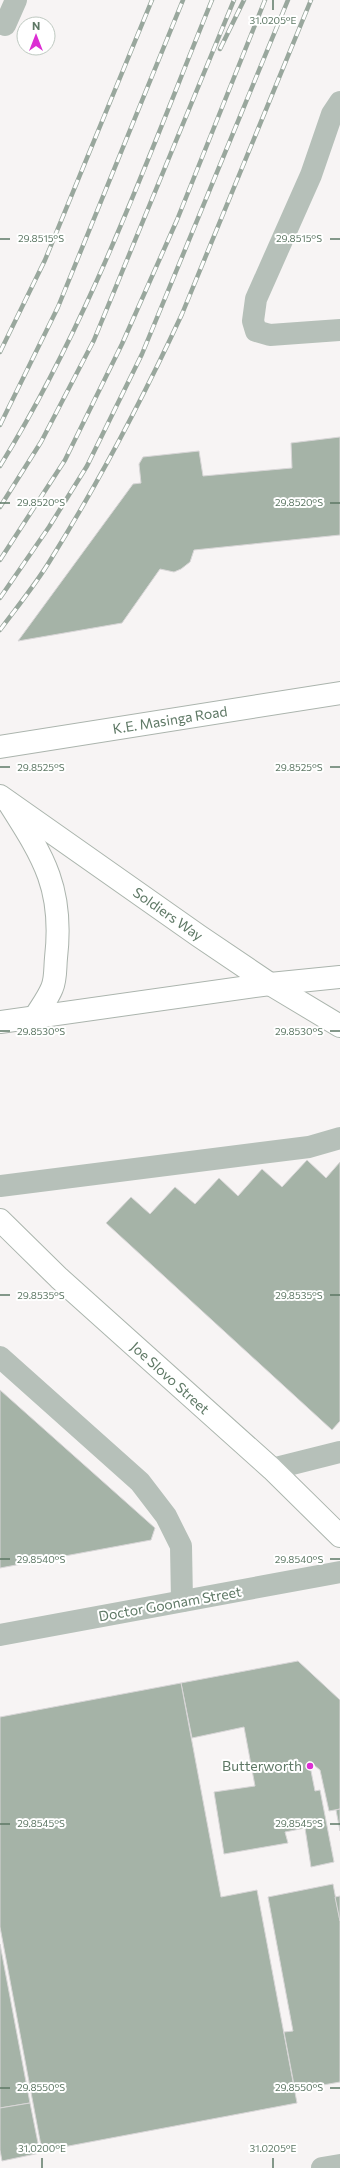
<svg xmlns="http://www.w3.org/2000/svg" width="340" height="2168" font-family="Commissioner,sans-serif">
<style>
.building{fill:#a5b3a7;stroke:#d8d6d7}
.lines{fill:none;stroke-linecap:round;stroke-linejoin:round}
.major-casing{stroke:#abb5ad;stroke-width:24}
.highway-casing{stroke:#abb4ad;stroke-width:24}
.minor{stroke:#b6c0b9;stroke-width:22}
.major{stroke:#fff;stroke-width:22}
.highway{stroke:#fff;stroke-width:22}
.rail-casing{stroke:#99a79d;stroke-width:4.5}
.rail{stroke:#fff;stroke-width:3;stroke-dasharray:9;stroke-linecap:butt}
.ticks{fill:none;stroke:#5e7865;stroke-width:1.5}
.poi-dot{fill:#dc2ed3;stroke:#fff;stroke-width:1.5}
.labels{text-anchor:middle;stroke-width:4;stroke-linejoin:round;paint-order:stroke}
.street-label{font-size:14px;fill:#5e7865;stroke:#fff}
.poi-label{font-size:14px;fill:#5e7865;stroke:#fff;text-anchor:end}
.ticks-label{font-size:10px;text-anchor:middle;fill:#5e7865;stroke:#fff;stroke-width:4;stroke-linejoin:round;paint-order:stroke}
</style>
<rect width="100%" height="100%" fill="#f7f4f4"/>
<g class="building">
<path d="M340,437V535L194,550L190,562L181,569L174,572L160,569L122,623L18,641L133,484L141,483L139,464L143,457L199,451L203,476L292,468L291,443Z"/>
<path d="M307,1160L326,1178L340,1162V1421L332,1430L106,1223L131,1197L150,1214L175,1187L195,1204L219,1178L238,1196L262,1169L282,1187Z"/>
<path d="M0,1390L155,1528L151,1540L0,1568Z"/>
<path d="M298,1661L340,1700V1809L329,1811L320,1770L309,1761L315,1791L320,1790L334,1862L311,1867L305,1828L285,1832L288,1843L224,1854L214,1792L255,1786L244,1727L192,1738L181,1683Z"/>
<path d="M181,1683L221,1897L257,1890L297,2103L42,2151L0,1927V1717Z"/>
<path d="M340,1809V1831L336,1810Z"/>
<path d="M333,1884L340,1921V2082L295,2090L284,2032L293,2031L268,1897Z"/>
<path d="M340,1896V1921L335,1897Z"/>
<path d="M0,1944L30,2103L0,2108Z"/>
<path d="M30,2103L40,2153L2,2161L0,2150V2108Z"/>
</g>
<g class="lines">
<g class="major-casing">
<g id="major">
<path d="M0,796L199,936L270,984L340,1026"/>
<path d="M0,1220L59,1278L272,1469L340,1536"/>
</g>
</g>
<g class="highway-casing">
<g id="highway">
<path d="M0,747L340,693"/>
<path d="M9,803C44,858 64,889 56,958C55,967 56,979 52,988C48,998 41,1007 35,1017"/>
<path d="M0,1022L270,984L340,977"/>
</g>
</g>
<g class="minor">
<path d="M5,25L16,0"/>
<path d="M340,102L332,114L311,175L256,299L253,321L256,331L270,335L340,330"/>
<path d="M0,1186L309,1147L340,1138"/>
<path d="M0,1357L140,1482L166,1516L181,1546L182,1601"/>
<path d="M272,1469L340,1452"/>
<path d="M0,1635L340,1572"/>
<path d="M322,2168L340,2165"/>
</g>
<use href="#major" class="major"/>
<use href="#highway" class="highway"/>
<g class="rail-casing">
<g id="rail">
<path d="M220,49L244,0"/>
<path d="M0,352L45,260L152,0"/>
<path d="M0,425L58,307L183,0"/>
<path d="M0,466C90,321 148,157 212,0"/>
<path d="M0,507L41,442L94,340L234,0"/>
<path d="M0,560L65,460L122,344L177,220L265,0"/>
<path d="M0,598L49,527L87,466L142,354L288,0"/>
<path d="M0,630C17,607 36,584 51,559C100,480 143,398 182,314L311,0"/>
</g>
</g>
<use href="#rail" class="rail"/>
</g>
<path class="ticks" d="M273,0V10M0,239H10M330,239H340M0,503H10M330,503H340M0,767H10M330,767H340M0,1031H10M330,1031H340M0,1295H10M330,1295H340M0,1559H10M330,1559H340M0,1824H10M330,1824H340M0,2088H10M330,2088H340M42,2158V2168M273,2158V2168"/>
<circle class="poi-dot" cx="310" cy="1766" r="4"/>
<g class="labels">
<g class="street-label">
<text transform="translate(170 720) rotate(-9)" y="5">K.E. Masinga Road</text>
<text transform="translate(168 914) rotate(35)" y="5">Soldiers Way</text>
<text transform="translate(170 1378) rotate(42)" y="5">Joe Slovo Street</text>
<text transform="translate(170 1604) rotate(-10)" y="5">Doctor Goonam Street</text>
</g>
<g class="poi-label">
<text x="302" y="1771">Butterworth</text>
</g>
</g>
<g class="ticks-label">
<text x="273" y="24">31.0205°E</text>
<text x="41" y="242">29.8515°S</text>
<text x="299" y="242">29.8515°S</text>
<text x="41" y="506">29.8520°S</text>
<text x="299" y="506">29.8520°S</text>
<text x="41" y="771">29.8525°S</text>
<text x="299" y="771">29.8525°S</text>
<text x="41" y="1035">29.8530°S</text>
<text x="299" y="1035">29.8530°S</text>
<text x="41" y="1299">29.8535°S</text>
<text x="299" y="1299">29.8535°S</text>
<text x="41" y="1563">29.8540°S</text>
<text x="299" y="1563">29.8540°S</text>
<text x="41" y="1827">29.8545°S</text>
<text x="299" y="1827">29.8545°S</text>
<text x="41" y="2091">29.8550°S</text>
<text x="299" y="2091">29.8550°S</text>
<text x="42" y="2152">31.0200°E</text>
<text x="273" y="2152">31.0205°E</text>
</g>
<g transform="translate(36 36)"><circle r="19" fill="#ffffff" stroke="#bfc9c1"/>
<path d="M0-3L7 15L0 10L-7 15Z" fill="#dc2ed3"/>
<text y="-6" font-size="11" font-weight="bold" text-anchor="middle" fill="#5e7865">N</text>
</g>
</svg>
